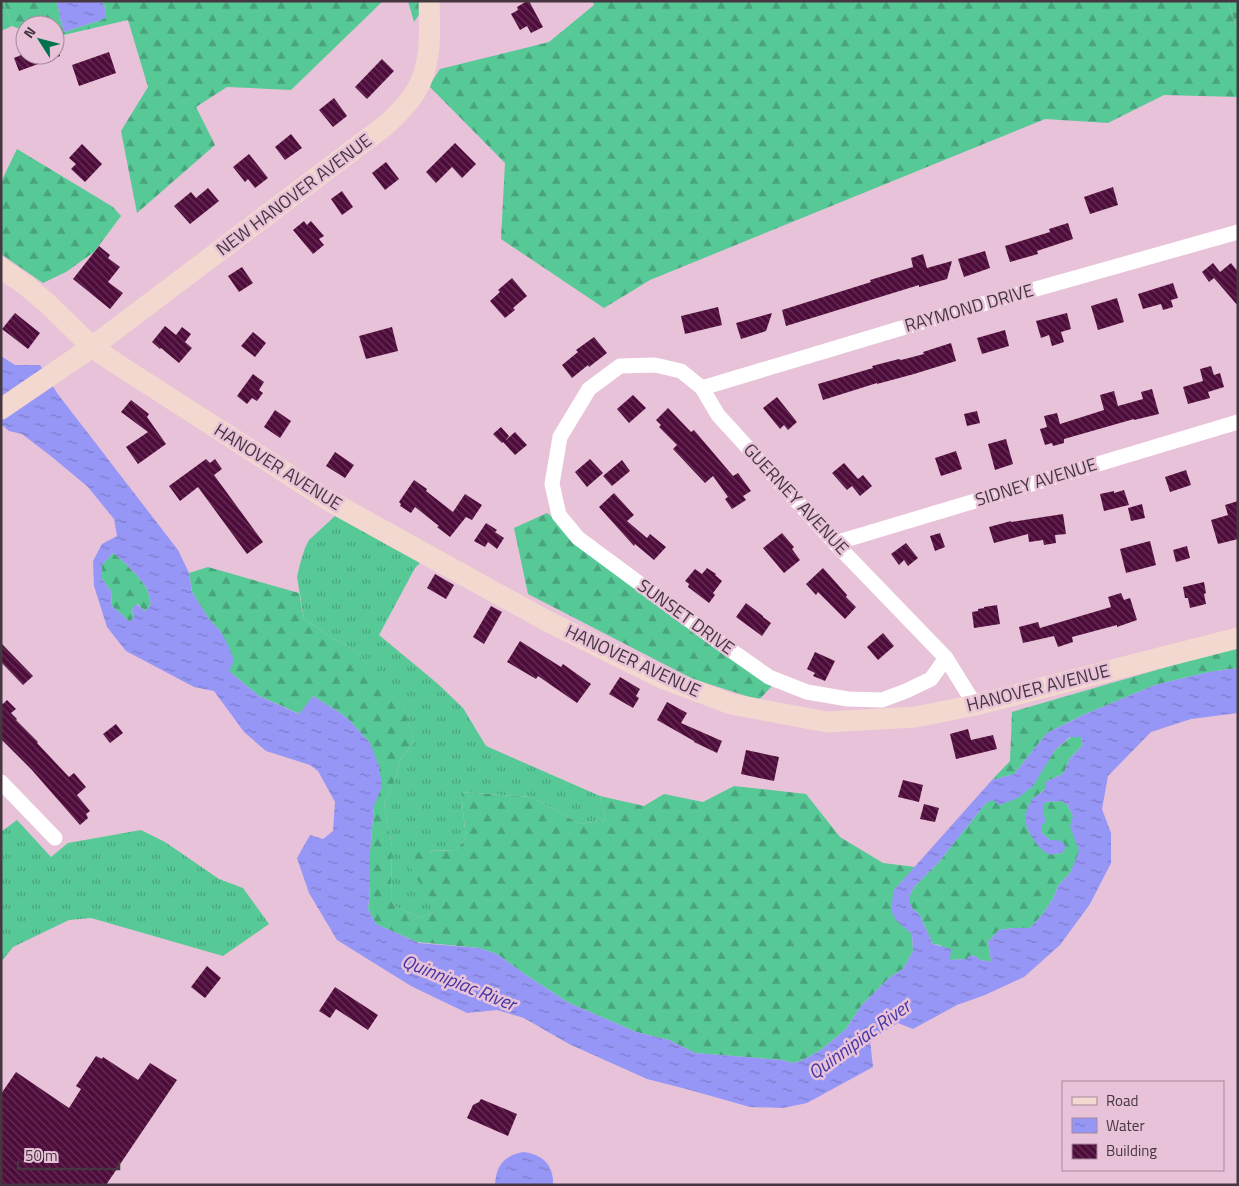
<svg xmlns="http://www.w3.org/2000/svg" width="1239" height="1186" font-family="'Titillium Web',sans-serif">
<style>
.grass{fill:url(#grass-tufts)}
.forest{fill:url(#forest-firs)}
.cemetery{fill:url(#cemetery-stones)}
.water{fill:url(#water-ripples);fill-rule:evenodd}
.building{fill:url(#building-back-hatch)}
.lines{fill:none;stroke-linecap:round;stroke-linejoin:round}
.minor{stroke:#fff;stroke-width:15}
.secondary{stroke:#f2d8ce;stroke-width:21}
.labels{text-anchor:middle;stroke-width:5;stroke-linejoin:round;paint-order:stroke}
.street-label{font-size:18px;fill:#45363f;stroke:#e8c2d8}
.water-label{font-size:19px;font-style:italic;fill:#4436a4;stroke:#e8c2d8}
</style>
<defs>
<pattern id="grass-tufts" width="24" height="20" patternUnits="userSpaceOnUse" patternTransform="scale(1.25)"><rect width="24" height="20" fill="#56c997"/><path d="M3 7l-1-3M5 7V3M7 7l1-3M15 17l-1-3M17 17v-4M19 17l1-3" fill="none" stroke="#49a47d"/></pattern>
<pattern id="forest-firs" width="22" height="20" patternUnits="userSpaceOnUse" patternTransform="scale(1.25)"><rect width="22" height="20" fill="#56c997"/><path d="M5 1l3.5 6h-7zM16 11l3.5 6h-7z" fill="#49a47d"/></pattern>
<pattern id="cemetery-stones" width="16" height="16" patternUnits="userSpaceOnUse" patternTransform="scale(1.25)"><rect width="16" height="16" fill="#56c997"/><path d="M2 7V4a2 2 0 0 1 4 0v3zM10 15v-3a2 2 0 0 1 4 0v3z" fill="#49a47d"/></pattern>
<pattern id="water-ripples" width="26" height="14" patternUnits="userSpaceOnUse" patternTransform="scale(1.25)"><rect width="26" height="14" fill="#9696f6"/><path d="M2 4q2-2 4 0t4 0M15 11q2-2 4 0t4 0" fill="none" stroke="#7c7bc9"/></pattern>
<pattern id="building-back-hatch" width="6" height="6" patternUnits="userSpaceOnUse" patternTransform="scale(1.25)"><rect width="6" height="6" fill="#4e0c3b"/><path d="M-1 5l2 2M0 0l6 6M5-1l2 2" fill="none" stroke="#663157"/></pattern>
</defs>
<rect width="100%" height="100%" fill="#e8c2d8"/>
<g class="grass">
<path d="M1,1H4L12,26L1,31Z"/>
<path d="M335,516L420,563L415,568L379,635L438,684L463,708L486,746L600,796L606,820L580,824L532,797L461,792L466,838L456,850L430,851L436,911L420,918L396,907L391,900L392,846L384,803L395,780L400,760L414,742L401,699L352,649L331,637L304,619L297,577L300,564L305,548L309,540Z"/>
<path d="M17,820L51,857L68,843L141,830L165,842L219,879L243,888L269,924L223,956L91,918L69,920L13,947L1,962V832Z"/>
</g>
<g class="forest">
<path d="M4,1H57L60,18L64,32L101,20L105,17L106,14L103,1H383L291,90L227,87L196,107L215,145L137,213L121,131L148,87L128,20L55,37V25H25V31L12,26Z"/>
<path d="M408,1H421L422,10L414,22Z"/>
<path d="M592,1H1228L1238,33V97L1164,95L1108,123L1045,119L650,280L604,308L501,239L505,163L429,86L440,69L549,42L594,5Z"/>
<path d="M17,149L113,207L121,216L94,252L66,272L43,283L1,254V182Z"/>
<path d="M547,513L772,686L759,700L693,679L528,594L514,528Z"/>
<path d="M113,553C124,561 140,577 147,589C149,594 150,600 151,605L145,611L137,604C131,608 132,612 134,617L130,622L112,606L111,591L102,579V565Z"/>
<path d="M208,567L299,593L304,619L331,637L352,649L401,698L414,742L400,760L395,780L384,803L392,846L391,900L396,907L420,918L436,911L410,867L417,852L456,850L466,838L461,792L532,797L580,824L606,820L600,796L644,806L664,794L703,802L734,786L806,794L840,837L883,863L915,867L894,890L900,923L912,934L913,951L903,969L889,978L862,1005L846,1029L821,1050L803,1060L793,1063L782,1060L695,1053L669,1040L636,1032L569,1003L523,973L497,954L479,948L417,942L376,924L368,909L370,889V851L374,806L370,743L350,721L342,714L313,696L300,714L259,696L229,671L221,632L209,619L192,592L189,573Z"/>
<path d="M1238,648V668L1209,672L1155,685L1083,715L1047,733L1014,774L992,780L1010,761L1012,712L1184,662Z"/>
<path d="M1071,737H1081L1083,745L1070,758L1064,773L1054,778L1045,782V789L1038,795L1028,830C1032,836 1040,850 1047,853C1053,856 1059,853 1064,852L1057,840H1050L1041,832V826L1043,814L1042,806L1045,802L1060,801L1067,804L1073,816L1080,851L1070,873L1058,886L1053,899L1042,915L1030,928H1014L999,930L988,942L991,960L990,962L981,960L972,955L967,959L950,960L940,945L933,944L919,914L912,908L910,904V895L914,887L938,863L986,803L1041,772L1055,750Z"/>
</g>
<path class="cemetery" d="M1228,1H1238V33Z"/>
<g class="water">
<path d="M57,1H103L106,14V17L101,20L64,32L60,18Z"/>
<path d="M1,356L15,365H40L57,393L178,550L189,573L192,592L209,619L221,632L229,647L234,661L229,671L259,696L299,714L313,696L342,714L350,721L370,743L379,766L382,786L374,806L370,851V889L368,909L376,924L419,943L479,948L497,954L523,973L569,1003L636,1032L669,1040L695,1053L782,1060L793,1063L803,1060L821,1050L846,1029L862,1005L889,978L903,969L913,951L912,934C892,917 889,917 894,890L992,780L1014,774L1047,733L1083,715L1155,685L1209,672L1238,668V713L1191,719L1151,732L1108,776L1102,809L1111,833V863L1090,904L1060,945L1024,977L985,995L957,1005L913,1029L898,1023L870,1040L873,1067L807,1103L783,1108L750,1107L690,1090L647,1079L569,1044L524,1018L497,1010L467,1013L411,986L337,940L309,893L297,858L310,835L323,839L333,831L335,802L318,771L310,765L266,751L244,732L214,691L194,687L126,651L107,627L94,586L93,561L102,544L117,536L114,519L87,486L52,457L22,434L9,431L1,424ZM113,553C123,560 141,578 147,589C149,594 150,600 151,605L145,611L136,604C131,608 132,611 134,617L130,622L112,606L111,591L102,579V565ZM1070,737H1081L1083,745L1070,758L1064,773L1054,778L1045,782V789C1042,793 1040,793 1036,796C1030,799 1027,810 1025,816C1023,826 1039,851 1049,854C1054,855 1059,853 1064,852L1065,847L1064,843L1057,840H1050L1041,832V826L1046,821C1043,814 1041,808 1045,802L1060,801L1067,804L1073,816L1070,826L1079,851L1070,873L1058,886L1053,899L1042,915L1030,928H1014L999,930L988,942L991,960L990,962L981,960L972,955L968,957L967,959L950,960L951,949L933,944L919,914L912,908L910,904V895L914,887L938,863L986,803L992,800L1000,805L1018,798L1033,786L1055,750Z"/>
<path d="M523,1152C542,1154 554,1165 553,1185H495C496,1165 504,1156 523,1152Z"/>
</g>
<g class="building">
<path d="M527,1H529L543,27L531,33L527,26L520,30L511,14L518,10L517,7Z"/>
<path d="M109,52L116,73L79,86L72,65Z"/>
<path d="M21,55H60V56L19,71L14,58Z"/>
<path d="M382,59L394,71L367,99L355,87Z"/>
<path d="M334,98L347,116L333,127L319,110Z"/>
<path d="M291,134L302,148L285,160L275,147Z"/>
<path d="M455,143L476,164L462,178L452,167L436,183L426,172Z"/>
<path d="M82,144L102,164L85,182L71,169L76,164L69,158Z"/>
<path d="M249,154L268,178L255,188L248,179L245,182L233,167Z"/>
<path d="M386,162L399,179L385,190L372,173Z"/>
<path d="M1113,187L1118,205L1090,214L1084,197Z"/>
<path d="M208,188L219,201L190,224L174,206L191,192L196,198Z"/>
<path d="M342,191L353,207L342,215L331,199Z"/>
<path d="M304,221L307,225L311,221L324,236L319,239L324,245L313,254L293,230Z"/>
<path d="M1068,223L1073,239L1037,251L1038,254L1010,262L1005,246L1050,232L1049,229Z"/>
<path d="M99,246L110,255L108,258L120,267L108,282L123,293L110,309L73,279Z"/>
<path d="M985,251L990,268L964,277L958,259Z"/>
<path d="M923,254L927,268L952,261L947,279L919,287V285L786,326L782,310L871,282L870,280L913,267L911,258Z"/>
<path d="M1213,263L1220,272L1231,263L1238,272V306L1214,278L1209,282L1202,272Z"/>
<path d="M242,267L253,283L239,292L228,276Z"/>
<path d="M512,278L527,296L513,308L515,310L505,318L490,301L500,292L498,290Z"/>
<path d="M1173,283L1178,298L1171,300L1173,307L1163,310L1161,304L1143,309L1138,294Z"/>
<path d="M1117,298L1124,322L1098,330L1091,306Z"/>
<path d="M718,307L722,325L685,334L681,316Z"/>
<path d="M15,313L40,333L28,349L2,329Z"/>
<path d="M772,313L766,331L741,339L736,323Z"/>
<path d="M1067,313L1071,329L1061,332L1064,342L1052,346L1049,335L1041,338L1036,321Z"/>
<path d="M165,326L176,335L182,327L191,334L185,342L192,348L179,363L161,348L160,349L152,342Z"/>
<path d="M392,327L398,351L366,359L359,336Z"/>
<path d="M1005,330L1009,346L982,354L977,338Z"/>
<path d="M253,332L266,343L255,357L241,346Z"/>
<path d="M594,337L607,353L589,367L588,365L572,378L562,365L578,352L576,350Z"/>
<path d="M951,343L956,361L914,374L877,384V383L823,400L818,384L873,368L872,366L899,359L901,360L924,354L923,352Z"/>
<path d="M1211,366L1214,375L1220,373L1224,387L1208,392L1210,398L1188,404L1183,387L1203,381L1200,369Z"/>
<path d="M253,374L264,382L259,390L263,393L257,401L252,398L247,404L237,396Z"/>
<path d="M1152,389L1159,414L1134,420V419L1064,439V443L1053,446L1052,443L1045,445L1040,429L1047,427L1044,416L1057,413L1060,424L1104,410L1100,395L1114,391L1118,406L1143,399L1141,392Z"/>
<path d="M633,395L646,408L629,423L617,409Z"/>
<path d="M777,397L797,422L788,430L784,425L780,429L763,408Z"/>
<path d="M131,400L149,414L147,417L166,444L138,464L126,447L148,432L121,412Z"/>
<path d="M668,408L691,432L694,430L733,476L738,473L751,491L743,496L746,500L732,509L725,499L728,497L713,476L705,483L673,449L677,445L659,427L661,425L656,420Z"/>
<path d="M275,410L291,421L280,438L264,427Z"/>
<path d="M977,411L980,423L967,426L964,414Z"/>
<path d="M501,427L509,436L506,440L515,432L527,445L515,455L503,442L502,443L493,434Z"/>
<path d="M1006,439L1013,464L995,470L988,444Z"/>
<path d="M956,451L962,469L941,476L935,458Z"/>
<path d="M335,452L354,465L345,478L326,466Z"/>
<path d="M206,459L210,463L215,459L222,469L214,475L263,542L247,554L198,487L180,501L169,486Z"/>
<path d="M590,459L603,473L587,487L575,472Z"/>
<path d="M622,460L630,471L612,486L603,476Z"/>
<path d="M844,463L858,479L863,475L872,486L860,496L852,486L847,490L832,473Z"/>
<path d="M1186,470L1191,485L1170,492L1165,477Z"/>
<path d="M414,480L427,489L426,491L453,512L465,494L482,505L472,520L466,517L450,537L437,527L439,526L415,507L411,513L400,506L401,504L399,502Z"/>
<path d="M1124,490L1129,505L1104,511L1100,494L1114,491V493Z"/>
<path d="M614,493L634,515L627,521L647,538L650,534L666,547L654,560L635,544L634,546L599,507Z"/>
<path d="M1238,501V539L1218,544L1211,520L1228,515L1225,505Z"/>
<path d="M1142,504L1145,518L1131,521L1128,508Z"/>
<path d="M1063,514L1066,534L1055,535L1056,543L1044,545L1043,540L1029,542L1028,534L994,543L989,527L1011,521V522Z"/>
<path d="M486,523L497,530L495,532L504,538L497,549L488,542L485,547L474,541Z"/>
<path d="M782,533L794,547L792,549L800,560L784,573L763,548Z"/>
<path d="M940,533L945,547L935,551L930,536Z"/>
<path d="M1150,541L1156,565L1126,573L1120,549Z"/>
<path d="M906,543L918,558L908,566L904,560L899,565L891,554Z"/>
<path d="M1187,546L1190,558L1176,562L1173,550Z"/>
<path d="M707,568L716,574L715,575L722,581L713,593L715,595L709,603L688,587L689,584L685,581L695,569L702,574Z"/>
<path d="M823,568L847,595L846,597L856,607L845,619L818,592L816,595L806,584Z"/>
<path d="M435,574L454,585L446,599L427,588Z"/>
<path d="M1204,582L1206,593L1204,594L1206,604L1190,608L1188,598H1185L1183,587Z"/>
<path d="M1121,593L1124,600L1130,598L1137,620L1117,627V625L1072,637L1073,642L1058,647L1054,636L1023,643L1019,627L1038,622L1040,628L1111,607L1108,597Z"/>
<path d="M746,603L763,616V617L771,623L762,636L736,617Z"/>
<path d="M997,605L1000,624L974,628L972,612L978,611V609L984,608V607Z"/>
<path d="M491,606L502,612L484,644L473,637Z"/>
<path d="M883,633L894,646L878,660L867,647Z"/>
<path d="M520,641L561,667L563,664L591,684L577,703L538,676L536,679L507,662Z"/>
<path d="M1,643L33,676L23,685L1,662Z"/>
<path d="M815,652L835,661L825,681L813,676L815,673L807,669Z"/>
<path d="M620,677L640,689L636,696L639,698L633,708L609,694Z"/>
<path d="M7,700L16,709L11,713L17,719L16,720L38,742L37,743L69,777L74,773L86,787L77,795L90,811L86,814L88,818L80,825L31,769L1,739V702L3,704Z"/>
<path d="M667,702L687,713L681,723L722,741L717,753L694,742V741L657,720Z"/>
<path d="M116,724L123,733L110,743L103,734Z"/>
<path d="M968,729L971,740L993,735L997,749L956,759L950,734Z"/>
<path d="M746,750L779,757L774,781L741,774Z"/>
<path d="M903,780L923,785L919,802L898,797Z"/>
<path d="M924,804L939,808L935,822L920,819Z"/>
<path d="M207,966L221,978L205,998L191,987Z"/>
<path d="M335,987L378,1015L368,1030L336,1009L330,1018L319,1011Z"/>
<path d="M96,1056L102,1059L103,1057L138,1080L150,1063L177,1080L106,1185H1V1094L16,1072L69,1108L81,1089L76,1086Z"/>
<path d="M481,1099L517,1114L508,1136L467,1118L473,1105L479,1102Z"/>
</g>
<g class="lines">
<g class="minor">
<path d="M702,388L972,307L1238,232"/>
<path d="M835,543L1238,422"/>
<path d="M946,658L931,679L906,691L882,700L848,699L807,692L769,677L712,637L578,538L559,515L552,484L560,437L589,389L620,366L655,365L681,371L702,388L718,415L835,543L946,658L975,705"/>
<path d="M1,782L55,838"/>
</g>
<g class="secondary">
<path d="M1,268L28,287L49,305L92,347L117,364L328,500L545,620L664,679L731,704L827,722L916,717L975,705L1238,638"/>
<path d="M1,409L92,347L386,125C397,115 407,105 415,93C432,66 430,31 429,1"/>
</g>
</g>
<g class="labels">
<g class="street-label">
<text transform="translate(294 195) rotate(-37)" y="6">NEW HANOVER AVENUE</text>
<text transform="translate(969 308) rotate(-16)" y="6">RAYMOND DRIVE</text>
<text transform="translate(278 467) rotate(32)" y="6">HANOVER AVENUE</text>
<text transform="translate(1036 482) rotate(-17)" y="6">SIDNEY AVENUE</text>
<text transform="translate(796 499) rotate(47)" y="6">GUERNEY AVENUE</text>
<text transform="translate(686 617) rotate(36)" y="6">SUNSET DRIVE</text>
<text transform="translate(633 661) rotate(25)" y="6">HANOVER AVENUE</text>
<text transform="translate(1038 688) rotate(-14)" y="6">HANOVER AVENUE</text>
</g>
<g class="water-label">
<text transform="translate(459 982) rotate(22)" y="7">Quinnipiac River</text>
<text transform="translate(859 1039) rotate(-36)" y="7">Quinnipiac River</text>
</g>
</g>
<rect width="1239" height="1186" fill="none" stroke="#45363f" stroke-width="5"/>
<rect x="1062" y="1081" width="162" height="90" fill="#e8c2d8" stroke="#a78a9b"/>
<rect x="1072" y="1097" width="25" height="8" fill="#f2d8ce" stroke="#a78a9b"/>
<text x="1106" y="1106" font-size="15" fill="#45363f">Road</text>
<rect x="1072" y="1118" width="25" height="15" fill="url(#water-ripples)" stroke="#a78a9b"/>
<text x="1106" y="1131" font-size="15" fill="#45363f">Water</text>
<rect x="1072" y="1144" width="25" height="15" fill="url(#building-back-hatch)" stroke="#a78a9b"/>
<text x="1106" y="1156" font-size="15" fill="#45363f">Building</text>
<g transform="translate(40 40) rotate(306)"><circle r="24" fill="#e8c2d8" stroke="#a78a9b"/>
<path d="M0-4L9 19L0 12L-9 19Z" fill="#00734d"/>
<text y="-8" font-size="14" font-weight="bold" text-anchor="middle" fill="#45363f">N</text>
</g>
<path d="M18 1161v8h101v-8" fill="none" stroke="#45363f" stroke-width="2.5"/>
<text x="25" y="1161" font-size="15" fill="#45363f" stroke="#e8c2d8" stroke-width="4" paint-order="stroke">50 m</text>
</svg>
